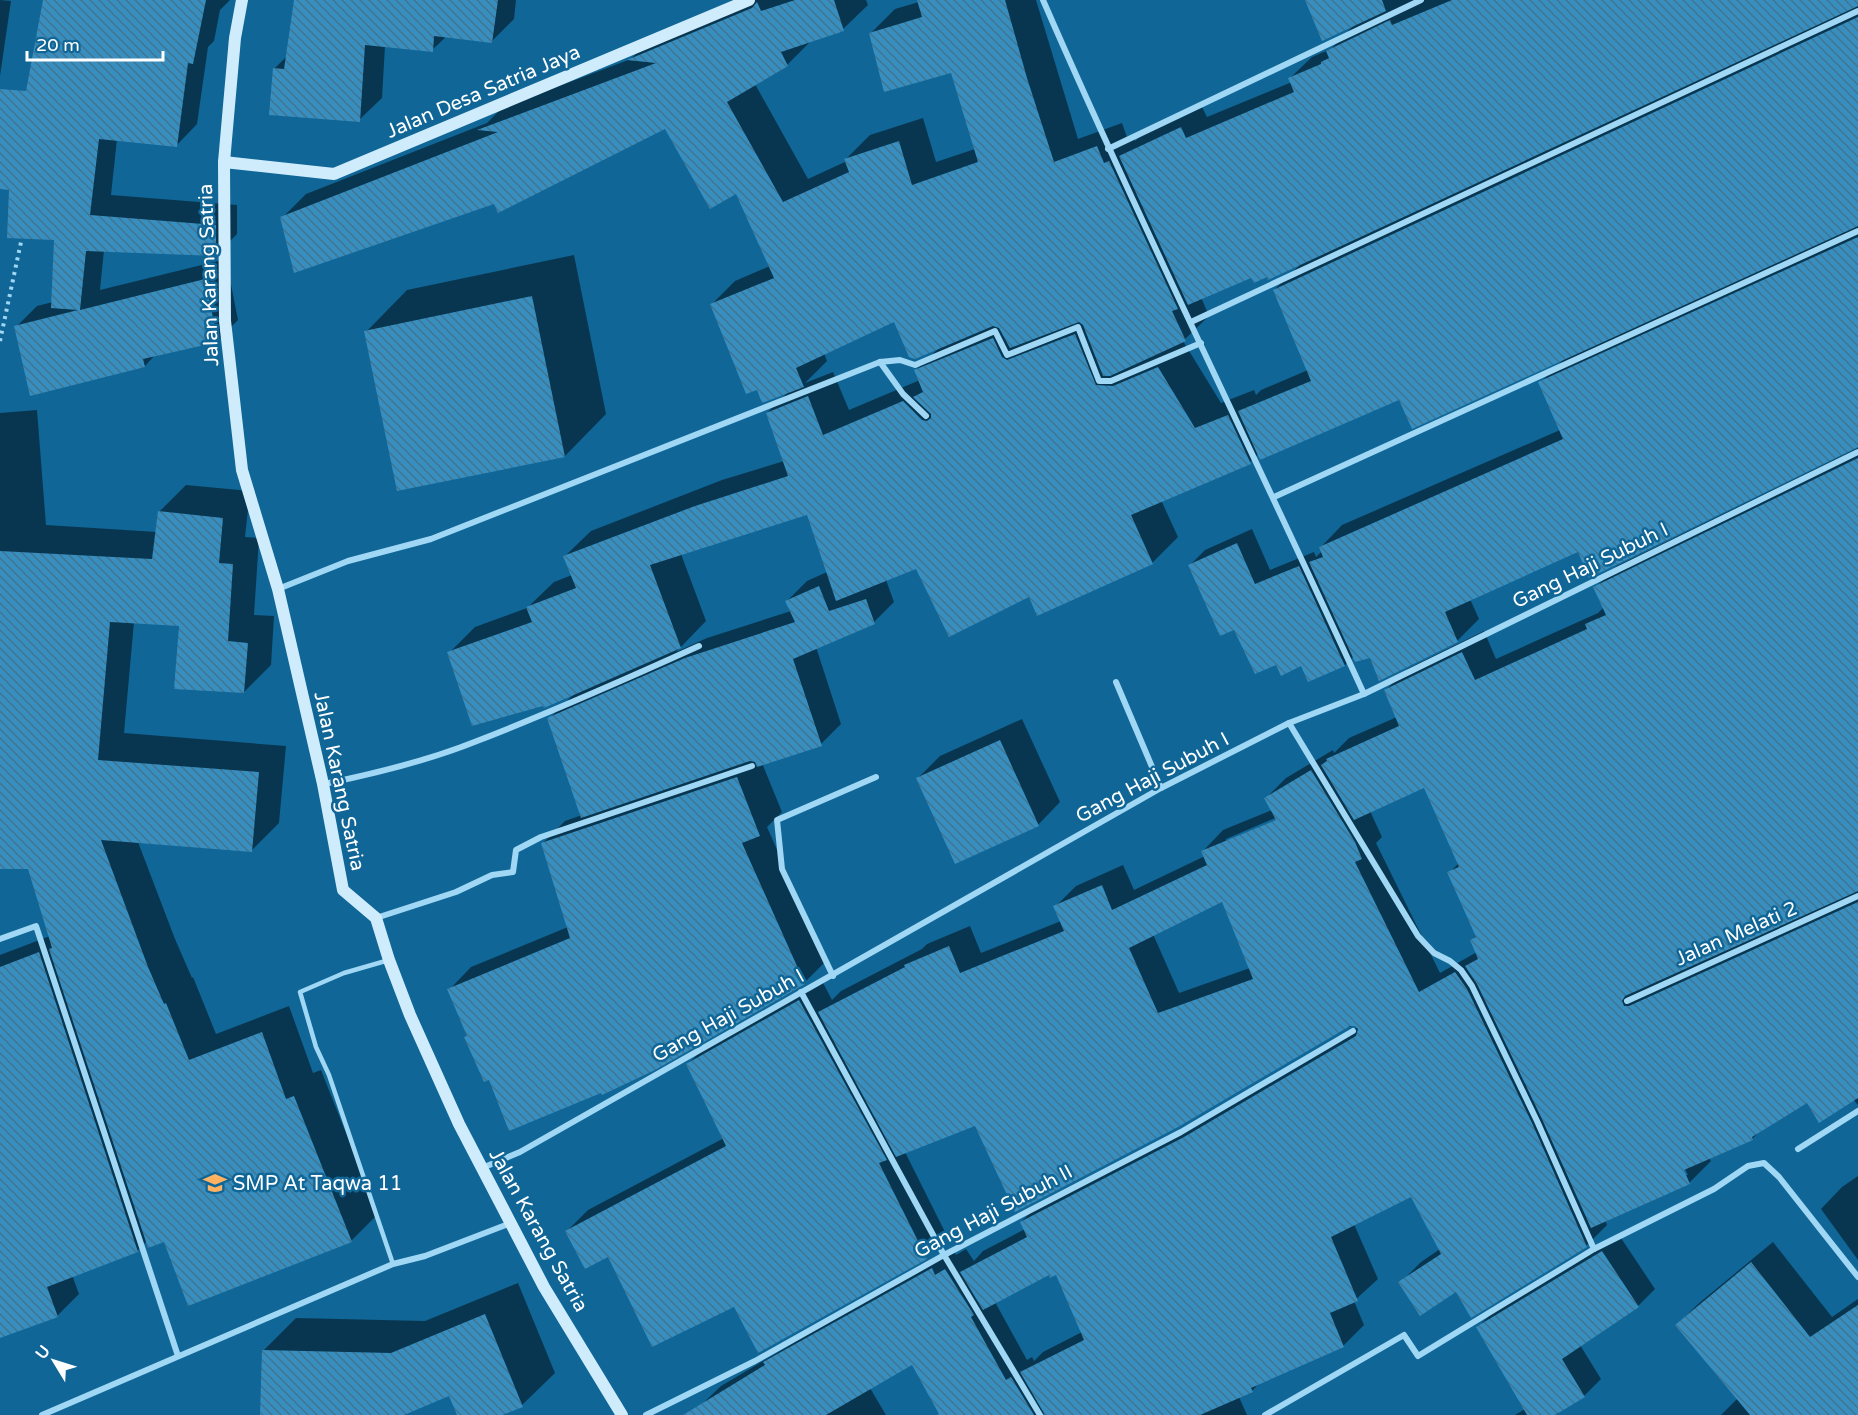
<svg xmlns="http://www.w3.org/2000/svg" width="1858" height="1415" font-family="'Varela Round',sans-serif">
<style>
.shadow{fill:#0007;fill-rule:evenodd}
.building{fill:url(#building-back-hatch);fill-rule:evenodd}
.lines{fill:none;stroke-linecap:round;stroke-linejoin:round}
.path{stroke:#9fd7f4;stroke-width:4;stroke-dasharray:3 4.5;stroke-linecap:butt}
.lane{stroke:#9fd7f4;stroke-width:4.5}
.street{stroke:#9fd7f4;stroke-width:6}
.secondary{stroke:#cfecfd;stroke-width:12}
.labels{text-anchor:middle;stroke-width:5;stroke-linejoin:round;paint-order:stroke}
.street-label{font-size:20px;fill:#fff;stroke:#106696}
.poi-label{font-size:20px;fill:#fff;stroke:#106696;text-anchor:start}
</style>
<defs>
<pattern id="building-back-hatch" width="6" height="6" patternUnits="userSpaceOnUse" patternTransform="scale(1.5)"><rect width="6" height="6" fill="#388fbf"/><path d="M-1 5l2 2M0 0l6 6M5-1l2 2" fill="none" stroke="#407491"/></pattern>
</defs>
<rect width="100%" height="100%" fill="#106696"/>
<g class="shadow">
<path d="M0,0L11,1L0,76Z"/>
<path d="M65,0H230L220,10L214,41L208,47L197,124L176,146L117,139L111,195L237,205V234L216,255L104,250L100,290L226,259L238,320L217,341L156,354L145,366L32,394L16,327L37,306L53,302Z"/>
<path d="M295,0H516L514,19L492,41L447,36L432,50L385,46L382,98L359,120L274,69L287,56Z"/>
<path d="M739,0H866L868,5L843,29L812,40L787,65L755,84L808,179L847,161L846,159L870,135L923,118L936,162L975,149L952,71L871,33L895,9L919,2V0H1036L1078,139L1122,123L1128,140L1134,137L1135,141L1142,135L1202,107L1207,117L1292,82L1290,78L1312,57L1331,49L1354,25L1306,0H1858V446L1579,550L1470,599L1479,619L1457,641L1370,656H1354L1345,665L1308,680L1302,664L1277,663L1234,628L1190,565L1205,550L1252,529L1270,570L1314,552L1316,557L1322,551L1321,547L1342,525L1560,430L1540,383L1566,357L1400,398L1259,453L1250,462L1161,500L1178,537L1152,563L1030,595L917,568L886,580L894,602L874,622L816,647L841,724L821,744L762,763L782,812L767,827L826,961L804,983L489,1078L449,990L471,967L568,927L543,843L565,821L582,815L549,719L574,694L449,653L475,627L527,608L554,582L572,575L565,556L591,531L722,480L784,461L767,413L790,390L758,388L711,305L735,281L770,266L737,192L666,127L495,203L282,218L306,194L487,123L503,107L631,59L653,36ZM1301,264L1274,290L1308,370L1261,390L1256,395L1254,390L1221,403L1183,341L1209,316L1201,297L1252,276L1268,275ZM895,320L939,348L916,370L920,380L849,410L833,372L805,383L827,361L824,353ZM808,513L827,572L807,581L787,601L791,611L707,638L676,652L706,621L681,554Z"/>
<path d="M574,255L606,414L565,456L366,332L407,290Z"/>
<path d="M37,410L46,525L157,532L159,512L186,485L250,491L245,537L259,538L254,615L274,616L271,665L244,692L181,625L134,622L124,733L286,746L279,823L252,850L138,842L175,939L192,978L193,977L216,1034L289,1006L313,1073L321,1070L378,1214L351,1241H147L137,1251L72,1275L79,1294L57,1316L0,1336V955L50,936L55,904L0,807V413Z"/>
<path d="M1858,448V1105L1853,1099L1808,1101L1761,1130L1752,1139L1709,1158L1711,1161L1689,1183L1605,1220L1607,1225L1586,1246L1457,1290L1400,1283L1421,1262L1440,1249L1412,1195L1354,1224L1378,1279L1354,1301L1364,1325L1343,1346L1261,1381L1252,1391L1239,1397L1247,1415H1047L1046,1411L1042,1415H941L913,1363L870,1388L886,1415H705L700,1406L721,1386L952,1249L956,1255L966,1249L974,1261L983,1251L1025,1229L1021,1222L1042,1201L1206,1116L1358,1027L1356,1025L976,1124L905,1152L947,1236L926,1257L735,1305L608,1255L567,1231L588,1210L724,1138L688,1064L710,1042L821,979L832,1000L841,991L922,949L927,944L970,926L981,953L1061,921L1055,907L1076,886L1123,865L1134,890L1205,856L1203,851L1223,830L1272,810L1265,799L1286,778L1333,750L1334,753L1349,738L1397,717L1385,691L1407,669L1484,631L1496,659L1598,613L1604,607L1595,588L1617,566ZM1425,786L1459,863L1449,873L1477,935L1472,940L1477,952L1440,973L1376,843L1382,837L1370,811ZM1282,815L1283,818L1226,842V839ZM1223,900L1250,968L1179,993L1153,934ZM1682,1163L1688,1175H1685ZM1049,1273H1056L1082,1332L1043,1352L1034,1361L1032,1357L1027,1360L995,1302Z"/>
<path d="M1022,719L1060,802L1038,825L918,778L940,756Z"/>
<path d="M1858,1176V1260L1821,1209L1842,1187Z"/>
<path d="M1619,1235L1655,1289L1638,1306L1580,1345L1601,1379L1584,1396L1555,1415H1515L1525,1409L1478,1327L1495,1310Z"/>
<path d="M1773,1242L1832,1317L1858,1299V1415H1721L1738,1398L1677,1325L1698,1304Z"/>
<path d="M518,1283L555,1373L522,1405L498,1415H459L450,1394L400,1415H262L263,1351L296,1318L425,1321Z"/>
</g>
<g class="building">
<path d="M43,0H206L193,64L188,63L177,147L99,139L90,215L216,225V256L86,251L80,310L205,279L218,342L143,359L145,367L30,396L14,326L78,310L51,308L54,240L7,238L9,190L0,189V89L26,91Z"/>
<path d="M294,0H498L492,43L434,36L433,52L365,45L360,122L269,115L273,68L284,69Z"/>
<path d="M795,0H834L844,31L781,52L788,66L727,102L783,202L849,172L844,159L899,141L912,185L978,162L951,73L884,92L869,33L922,17L917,0H1005L1027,78L1054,162L1097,146L1104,163L1109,161L1178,309L1172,311L1186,341L1110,376H1103L1083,325L1079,322L1010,348L999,328L993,326L915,359L909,357L894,322L796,368L804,387L762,403L757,390L746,394L710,304L774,278L736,194L710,209L665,129L498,213L494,204L294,273L280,217L498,132L477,130L656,63L627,60L752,8L757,2L761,11Z"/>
<path d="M1305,0H1382L1386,11L1322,41Z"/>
<path d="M1452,0H1858V6L1268,280L1267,277L1254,283L1251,278L1188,305L1119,156L1181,127L1186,138L1294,92L1288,78L1321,64V62L1329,58L1326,51L1390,20L1392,25Z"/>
<path d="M1858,17V226L1412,429L1399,400L1260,460L1238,411L1311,381L1273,290Z"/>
<path d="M1858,237V447L1589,578L1578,552L1445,612L1458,642L1379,681L1370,658L1355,662L1309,562L1323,557L1319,547L1563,439L1538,382Z"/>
<path d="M532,296L565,457L397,491L364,331Z"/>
<path d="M1075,334L1096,385L1113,386L1158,367L1195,428L1228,415L1251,464L1131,515L1153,564L1037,616L1029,597L949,637L916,569L836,601L807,515L650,565L681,648L544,708L543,706L472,726L447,652L532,622L526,607L576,588L563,556L695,506L788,476L766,413L808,396L823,435L903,401L922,420L927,421L931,418V414L913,397L923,392L914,370L993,338L1002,357L1007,360Z"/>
<path d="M1858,458V891L1625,996L1622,1001L1624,1006H1629L1858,902V1098L1819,1123L1807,1103L1752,1137L1753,1140L1684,1170L1690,1184L1591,1228L1542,1119L1477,984L1465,966L1478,959L1470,940L1476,937L1447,872L1459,867L1424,788L1354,820L1321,765L1327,761L1326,759L1399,726L1384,690L1462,652L1475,680L1587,629L1585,624L1606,615L1593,587Z"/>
<path d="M158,511L223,518L219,563L233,564L228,641L248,643L244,693L174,689L179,626L110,622L98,760L259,772L252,852L101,840L148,967L164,1004L166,1003L189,1060L262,1032L286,1099L294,1096L352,1242L188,1306L164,1242L148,1248L49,949L52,948L28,869H0V551L152,559Z"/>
<path d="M1237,543L1255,584L1299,566L1345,666L1308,682L1301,666L1281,676L1276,665L1255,674L1234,630L1220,636L1188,565Z"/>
<path d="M819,586L829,611L866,599L875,624L793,659L822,746L757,767L755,762L750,761L581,818L547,718L685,658L795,622L785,601Z"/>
<path d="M1000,740L1039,826L955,864L916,778Z"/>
<path d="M1311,770L1355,842L1362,859L1355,862L1419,992L1455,972L1467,989L1532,1123L1587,1247L1471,1318L1456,1292L1420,1316L1398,1282L1441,1254L1411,1197L1331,1237L1358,1301L1330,1313L1344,1347L1251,1388L1253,1392L1200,1415H1045L1020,1372L1084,1340L1056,1275L1050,1278L1049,1275L983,1310L960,1272L1027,1237L1020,1222L1184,1137L1356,1036L1358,1029L1355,1026H1350L1178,1127L1015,1212L975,1126L896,1157L818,1012L905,967L904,965L949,946L960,973L1064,931L1053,906L1102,885L1112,910L1207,865L1201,851L1276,820L1264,798ZM1222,902L1253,979L1158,1013L1129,948Z"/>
<path d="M737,777L760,836L742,843L805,984L655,1070L602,1095L601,1093L509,1131L489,1080L484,1082L464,1037L467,1036L447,989L570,938L541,843Z"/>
<path d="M39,952L138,1252L47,1287L58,1317L0,1338V967Z"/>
<path d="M799,1000L887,1160L879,1163L927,1259L758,1353L734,1307L652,1347L608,1257L585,1269L565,1231L726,1146L686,1064Z"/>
<path d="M1602,1251L1639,1307L1562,1359L1585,1397L1555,1415H1527L1476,1327Z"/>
<path d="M1751,1262L1810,1337L1858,1305V1415H1750L1675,1325Z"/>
<path d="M932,1268L935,1275L945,1269L974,1315L971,1317L1006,1380L1011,1377L1034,1415H937L939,1414L912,1365L826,1415H683L765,1365L763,1362Z"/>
<path d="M485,1314L523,1407L502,1415H457L449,1396L404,1415H260L262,1350L391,1353Z"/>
</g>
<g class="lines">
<path class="path" d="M0,341L21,242"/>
<path class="lane" d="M389,960L344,973L300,992L316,1047L329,1075L393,1264"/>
<g class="street">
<path d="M1043,0C1145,234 1258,462 1364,694"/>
<path d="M1108,149L1421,0"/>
<path d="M1191,322L1858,11"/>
<path d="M880,362L903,394L926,416"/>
<path d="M1274,497L1858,231"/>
<path d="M278,589L348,561L431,539L880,362L900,360L915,365L995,331L1007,355L1078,327L1099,381H1111L1201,343"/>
<path d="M1116,682L1161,788"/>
<path d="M1289,723L1418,936L1434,953L1450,961L1461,970L1472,986L1537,1121L1594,1249"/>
<path d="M324,784C373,774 430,760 477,741C552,712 626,679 699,646"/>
<path d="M376,918L456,892L492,875L513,872L516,850L541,837L752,766"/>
<path d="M0,939L36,926L178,1356"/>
<path d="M833,976L782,869L777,820L876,777"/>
<path d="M801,992L944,1255L1040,1415"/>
<path d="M1627,1001L1858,896"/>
<path d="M1798,1149L1858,1111"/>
<path d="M482,1168L520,1152L1161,788L1289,723L1364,694L1858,452"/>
<path d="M42,1415L393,1264L425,1256L511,1223"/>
<path d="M646,1415L755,1361L944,1255L1181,1132L1353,1031"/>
<path d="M1265,1415L1404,1335L1418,1356L1594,1249L1714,1189L1748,1166L1764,1163L1779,1177L1858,1277"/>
</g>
<g class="secondary">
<path d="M242,0L235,38L224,162L225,321L242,470L278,589L323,784L343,890L376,918L389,960L410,1015L459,1124L544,1287L622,1415"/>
<path d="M224,162L334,174L749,0"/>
</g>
</g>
<defs>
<g id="school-bare" transform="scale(1.8)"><path d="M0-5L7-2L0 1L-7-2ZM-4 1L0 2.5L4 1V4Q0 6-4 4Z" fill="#ffb262" stroke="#106696" stroke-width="2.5" paint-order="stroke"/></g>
</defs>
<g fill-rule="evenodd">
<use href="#school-bare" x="215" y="1183"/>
</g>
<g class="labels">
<g class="street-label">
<text transform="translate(483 91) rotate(-23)" y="7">Jalan Desa Satria Jaya</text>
<text transform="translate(208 275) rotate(-92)" y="7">Jalan Karang Satria</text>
<text transform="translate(1590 565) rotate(-26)" y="7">Gang Haji Subuh I</text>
<text transform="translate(1152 777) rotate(-28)" y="7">Gang Haji Subuh I</text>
<text transform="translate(340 781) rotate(78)" y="7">Jalan Karang Satria</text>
<text transform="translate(1736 933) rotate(-24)" y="7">Jalan Melati 2</text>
<text transform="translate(728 1015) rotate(-29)" y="7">Gang Haji Subuh I</text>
<text transform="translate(993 1211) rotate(-28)" y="7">Gang Haji Subuh II</text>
<text transform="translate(539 1230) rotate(61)" y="7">Jalan Karang Satria</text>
</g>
<g class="poi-label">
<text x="233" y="1190">SMP At Taqwa 11</text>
</g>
</g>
<g transform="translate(54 1361) rotate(308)" stroke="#106696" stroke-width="4.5" paint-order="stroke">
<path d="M0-4.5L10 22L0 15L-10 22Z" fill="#ffffff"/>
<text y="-9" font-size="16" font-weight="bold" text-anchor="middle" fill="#ffffff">U</text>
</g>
<path d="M27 51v9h136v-9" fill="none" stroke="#ffffff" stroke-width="3"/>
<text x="36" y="51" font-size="18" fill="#ffffff" stroke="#106696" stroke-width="4.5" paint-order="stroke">20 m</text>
</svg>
